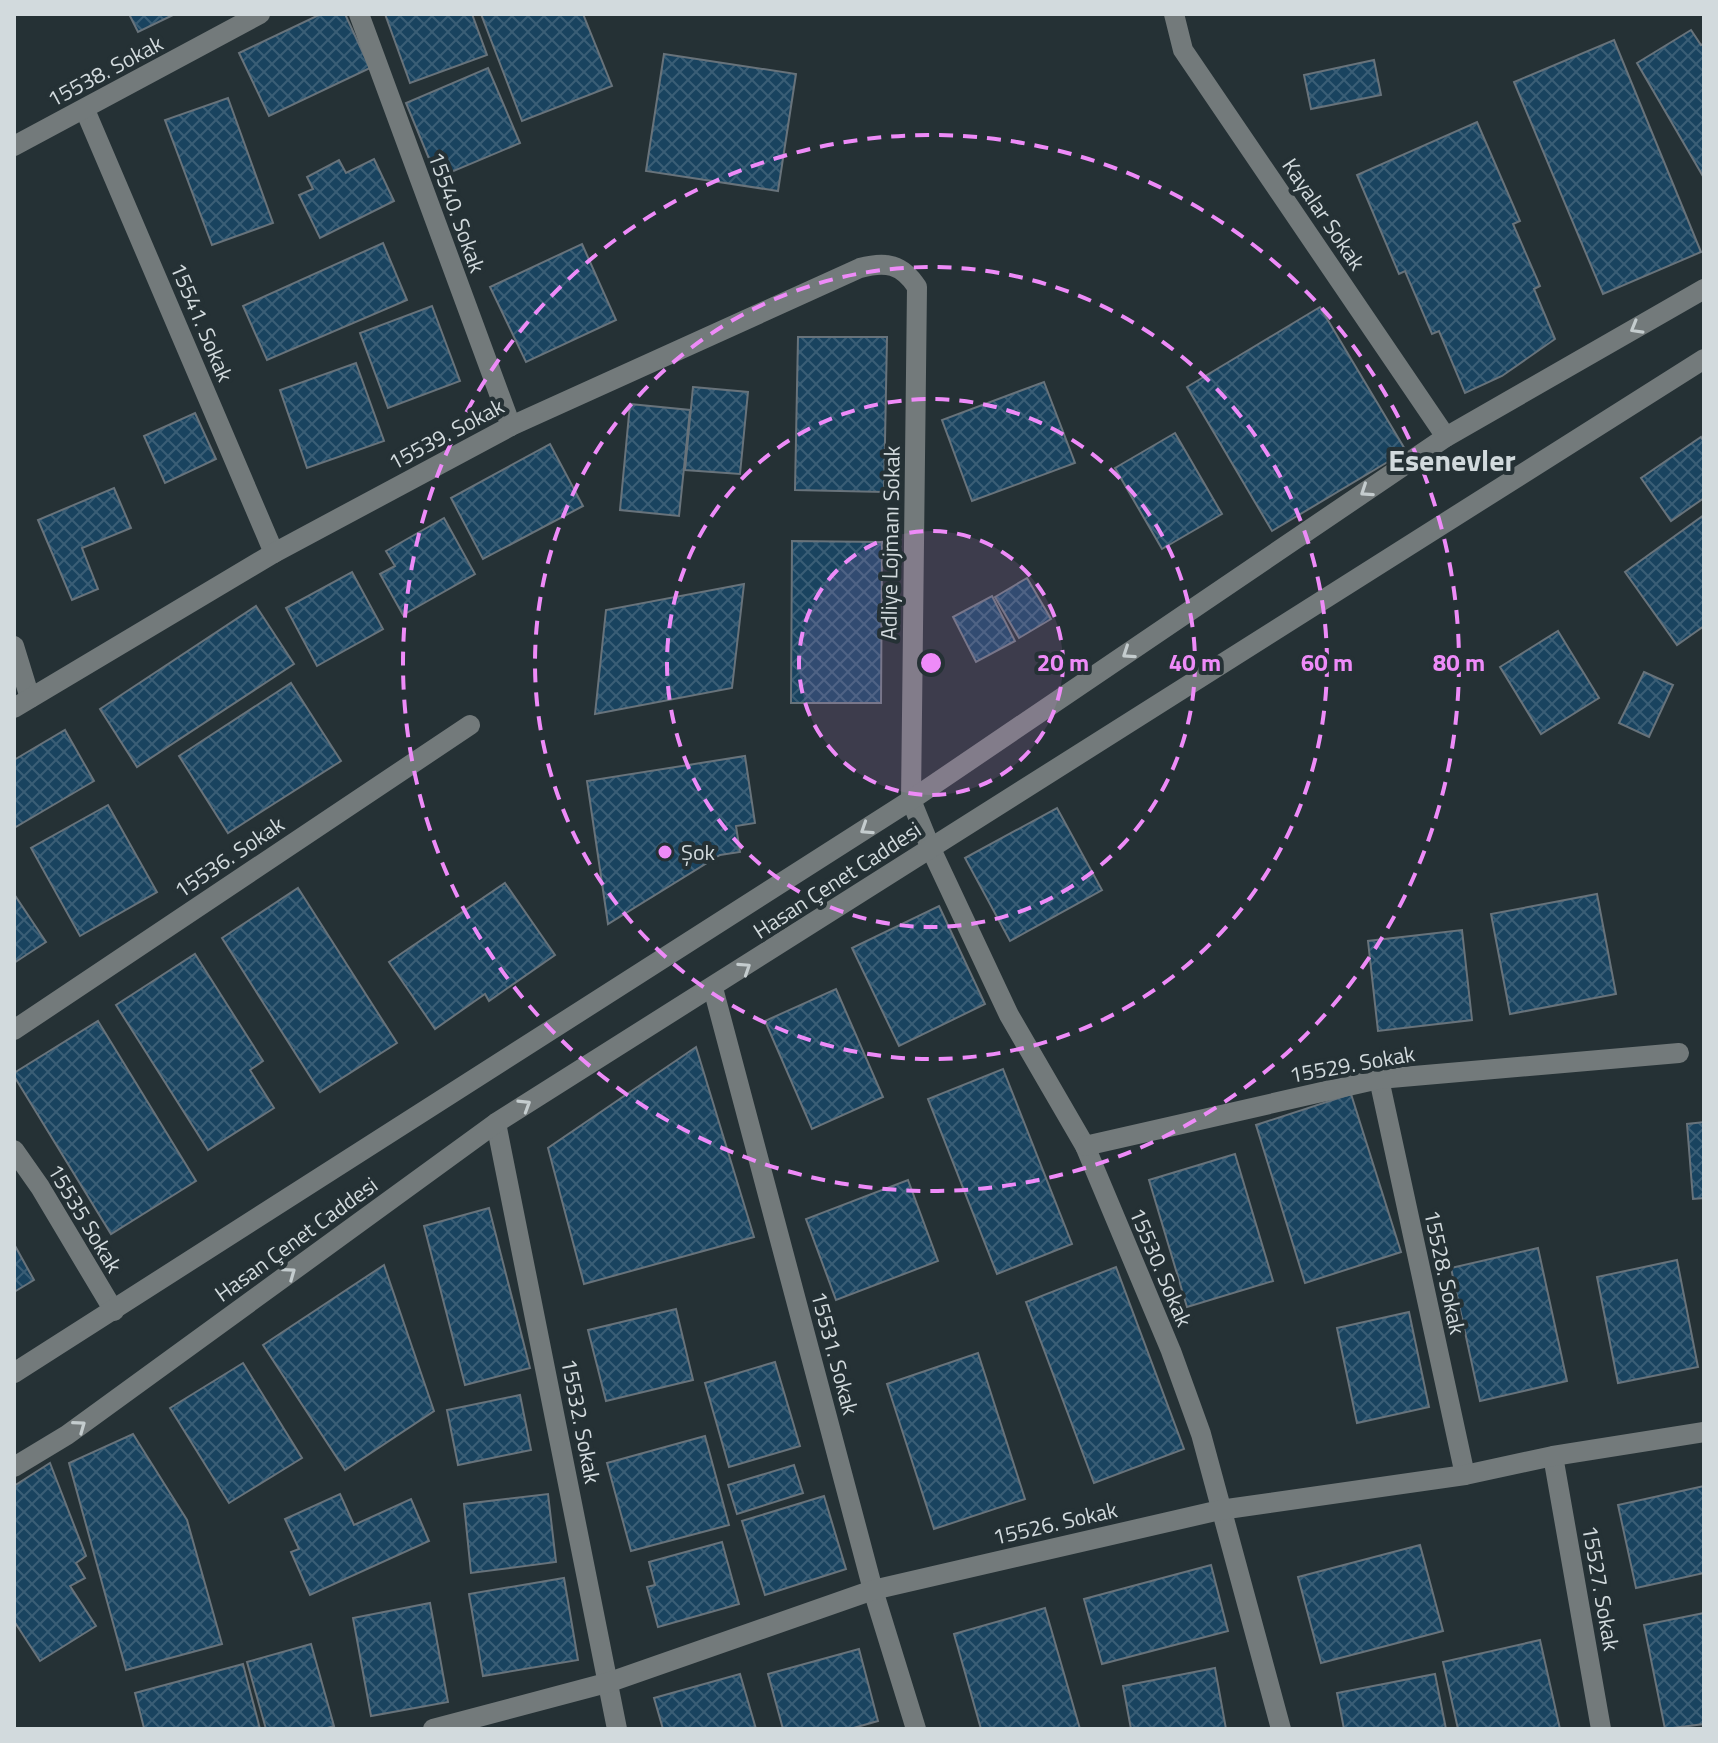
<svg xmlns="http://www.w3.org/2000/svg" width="1718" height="1743" font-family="'Titillium Web',sans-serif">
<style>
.building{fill:url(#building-cross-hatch);stroke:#68737b;stroke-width:2}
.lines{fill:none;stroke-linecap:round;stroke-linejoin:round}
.minor{stroke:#737a7b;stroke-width:20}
.oneway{stroke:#c4ccce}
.ring{fill:none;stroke:#ee8bf8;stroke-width:4;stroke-dasharray:14 10}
.poi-dot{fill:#ee8bf8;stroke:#253135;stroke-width:3}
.labels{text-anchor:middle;stroke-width:8;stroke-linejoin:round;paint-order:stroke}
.street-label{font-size:22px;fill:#d2dadd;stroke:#253135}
.poi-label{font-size:22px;fill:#d2dadd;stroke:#253135;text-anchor:start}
.district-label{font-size:30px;font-weight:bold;fill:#d2dadd;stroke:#253135}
.centre{fill:#ee8bf8;stroke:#253135;stroke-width:4}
.ring-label{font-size:24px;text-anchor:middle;font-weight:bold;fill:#ee8bf8;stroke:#253135;stroke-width:8;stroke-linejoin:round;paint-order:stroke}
</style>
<defs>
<pattern id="building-cross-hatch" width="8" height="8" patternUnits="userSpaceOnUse" patternTransform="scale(2)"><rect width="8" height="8" fill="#19435f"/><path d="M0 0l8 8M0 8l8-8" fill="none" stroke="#3a5e76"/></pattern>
</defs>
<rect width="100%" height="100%" fill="#253135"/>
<g class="building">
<path d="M129,14H175L138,32Z"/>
<path d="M321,14H345L370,68L269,116L239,53Z"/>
<path d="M385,14H472L487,55L410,83Z"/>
<path d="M481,14H583L612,86L522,121Z"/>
<path d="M1691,30L1701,45L1704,43V178L1637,63Z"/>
<path d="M1614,40L1701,252L1603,294L1514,82Z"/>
<path d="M664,54L796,74L778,191L646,171Z"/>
<path d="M1374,60L1381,95L1311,109L1304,75Z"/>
<path d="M488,68L520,143L437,178L406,103Z"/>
<path d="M228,98L273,223L212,245L165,120Z"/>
<path d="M1477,122L1520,221L1513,224L1540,286L1534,289L1555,339L1502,376L1465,393L1439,331L1432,334L1405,271L1399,274L1357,175Z"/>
<path d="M374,159L394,201L320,238L299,195L313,189L307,177L339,160L346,173Z"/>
<path d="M383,243L407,300L267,360L243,306Z"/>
<path d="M582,244L616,320L526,362L490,287Z"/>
<path d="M432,306L460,381L388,408L360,333Z"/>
<path d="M1320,307L1406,451L1272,531L1187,387Z"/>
<path d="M798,337H887L884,492L795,490Z"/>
<path d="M356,363L384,441L307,468L280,390Z"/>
<path d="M1044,382L1075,463L972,501L942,420Z"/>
<path d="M693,387L748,392L740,474L685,470Z"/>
<path d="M630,404L690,410L679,516L620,510Z"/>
<path d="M195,413L216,459L165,483L144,436Z"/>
<path d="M1175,433L1222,514L1162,549L1115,468Z"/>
<path d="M1701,437L1704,442V498L1671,521L1641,478Z"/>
<path d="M550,444L583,506L483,559L451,498Z"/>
<path d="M114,488L131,528L82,548L98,589L72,600L38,520Z"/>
<path d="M1704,515V626L1677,645L1625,572Z"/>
<path d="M444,518L475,574L403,615L380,574L395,566L386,551Z"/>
<path d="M792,541L882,542L881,703H791Z"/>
<path d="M352,572L383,629L317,666L286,608Z"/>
<path d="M1027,578L1051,619L1019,638L995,597Z"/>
<path d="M744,584L732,688L595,714L606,610Z"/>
<path d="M992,596L1015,641L976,662L953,617Z"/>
<path d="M256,606L294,664L137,767L100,709Z"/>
<path d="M1558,631L1599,698L1541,734L1500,667Z"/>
<path d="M1644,672L1673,685L1649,737L1619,723Z"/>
<path d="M291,683L341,761L228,833L179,756Z"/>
<path d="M65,730L94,781L14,828V760Z"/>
<path d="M745,756L755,823L736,826L740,852L720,855L608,924L587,781Z"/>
<path d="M108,805L157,892L80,936L31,848Z"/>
<path d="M1057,808L1102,890L1010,941L965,858Z"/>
<path d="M505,883L555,955L489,1001L485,994L435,1029L389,962Z"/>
<path d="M298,888L397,1043L320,1092L222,938Z"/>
<path d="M14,894L46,942L14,963Z"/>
<path d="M1597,894L1616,994L1510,1014L1491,914Z"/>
<path d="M939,906L985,1004L899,1046L852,948Z"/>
<path d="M1462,930L1472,1020L1378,1031L1368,941Z"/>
<path d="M195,954L263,1061L250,1070L274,1108L208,1150L116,1005Z"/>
<path d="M836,989L883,1097L812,1129L765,1021Z"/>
<path d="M98,1021L196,1181L111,1234L14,1076V1073Z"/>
<path d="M696,1047L754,1237L584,1284L548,1148Z"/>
<path d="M1003,1069L1072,1244L997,1274L928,1099Z"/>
<path d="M1351,1094L1401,1252L1305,1283L1256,1125Z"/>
<path d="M1704,1122V1198L1693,1199L1687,1124Z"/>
<path d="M1235,1154L1273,1281L1187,1307L1149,1180Z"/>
<path d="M908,1180L938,1261L836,1300L806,1219Z"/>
<path d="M489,1208L530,1368L465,1385L424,1226Z"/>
<path d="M14,1244L34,1280L14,1292Z"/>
<path d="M1538,1248L1567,1381L1480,1401L1451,1268Z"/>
<path d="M1677,1260L1698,1367L1618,1383L1597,1277Z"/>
<path d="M384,1265L434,1411L345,1470L263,1345Z"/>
<path d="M1116,1267L1184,1449L1094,1483L1026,1302Z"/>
<path d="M676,1309L693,1380L606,1401L588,1330Z"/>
<path d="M1409,1312L1429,1407L1357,1423L1337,1328Z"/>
<path d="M978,1353L1025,1499L934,1529L887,1384Z"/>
<path d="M775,1362L800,1446L729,1467L705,1383Z"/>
<path d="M243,1363L302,1458L229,1503L170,1408Z"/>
<path d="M520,1395L531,1450L458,1465L447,1410Z"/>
<path d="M133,1434L187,1520L222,1644L126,1670L69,1463Z"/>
<path d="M705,1436L729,1525L631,1551L607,1463Z"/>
<path d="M50,1463L86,1556L76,1563L85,1578L70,1586L96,1626L40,1661L14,1621V1486Z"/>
<path d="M794,1465L803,1493L737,1514L728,1485Z"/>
<path d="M1704,1486V1573L1636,1588L1618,1505Z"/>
<path d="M340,1494L354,1525L411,1499L429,1541L310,1595L291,1552L299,1549L285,1519Z"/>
<path d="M548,1494L556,1562L471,1573L464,1504Z"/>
<path d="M824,1496L846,1569L765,1595L742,1521Z"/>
<path d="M722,1542L739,1604L658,1627L647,1587L655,1585L649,1562Z"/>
<path d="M1420,1545L1443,1631L1321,1663L1298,1577Z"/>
<path d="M1211,1565L1228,1631L1102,1664L1084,1599Z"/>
<path d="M564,1578L578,1660L483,1676L469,1594Z"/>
<path d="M430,1603L448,1702L371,1716L353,1618Z"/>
<path d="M1045,1608L1080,1729H981L954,1634Z"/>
<path d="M1704,1613V1724L1665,1729L1644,1625Z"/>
<path d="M1540,1640L1560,1729H1458L1443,1662Z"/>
<path d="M311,1644L334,1726L324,1729H266L247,1662Z"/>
<path d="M859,1649L878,1721L850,1729H783L768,1674Z"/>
<path d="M243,1664L260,1729H139L144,1728L135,1693Z"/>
<path d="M1215,1668L1226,1729H1131L1123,1686Z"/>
<path d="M740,1674L756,1729H663L654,1698Z"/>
<path d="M1435,1674L1446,1729H1344L1337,1693Z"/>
</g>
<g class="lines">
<g class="minor">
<path d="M359,14L511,426"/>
<path d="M1174,14L1183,50L1446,437"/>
<path d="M85,110L274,553"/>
<path d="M14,146L260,14"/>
<path d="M14,646L30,698"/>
<path d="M14,708L274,553L511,426L860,268C886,261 902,264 917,287L911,800L931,849L1009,1015L1085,1146L1171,1351L1201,1434L1281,1729"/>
<path d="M713,988L873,1590L916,1729"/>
<path d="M14,1030L470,725"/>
<path d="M1379,1079L1465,1475"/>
<path d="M496,1123L617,1729"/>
<path d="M1085,1146L1379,1079L1679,1053"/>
<path d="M14,1150L40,1187L114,1311"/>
<path d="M14,1373L911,800L1446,437L1704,289"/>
<path d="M1553,1456L1601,1729"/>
<path d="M14,1467L67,1435L496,1123L1704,359"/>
<path d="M433,1729L610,1682L873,1590L1220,1510L1465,1475L1553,1456L1704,1432"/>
</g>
</g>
<defs><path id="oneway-chevron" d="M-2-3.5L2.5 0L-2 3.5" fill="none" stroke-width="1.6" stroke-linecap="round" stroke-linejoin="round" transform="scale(2)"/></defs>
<g class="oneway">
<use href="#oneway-chevron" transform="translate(1636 328) rotate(150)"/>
<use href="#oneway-chevron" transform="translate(1366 491) rotate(146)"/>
<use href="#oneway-chevron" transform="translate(1128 653) rotate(146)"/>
<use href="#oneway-chevron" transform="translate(866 829) rotate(147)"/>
<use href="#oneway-chevron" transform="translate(745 968) rotate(-33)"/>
<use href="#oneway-chevron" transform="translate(525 1105) rotate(-32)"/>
<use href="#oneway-chevron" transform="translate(290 1273) rotate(-36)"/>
<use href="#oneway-chevron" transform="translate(80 1426) rotate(-36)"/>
</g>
<circle cx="931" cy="663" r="132" fill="#ee8bf8" fill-opacity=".12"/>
<g class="ring">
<circle cx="931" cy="663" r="132"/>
<circle cx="931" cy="663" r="264"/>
<circle cx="931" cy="663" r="396"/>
<circle cx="931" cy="663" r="528"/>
</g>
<circle class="poi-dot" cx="665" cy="852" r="8"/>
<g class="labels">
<g class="street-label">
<text transform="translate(105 71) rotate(-28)" y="8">15538. Sokak</text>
<text transform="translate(457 212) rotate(70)" y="8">15540. Sokak</text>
<text transform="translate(1324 214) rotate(56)" y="8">Kayalar Sokak</text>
<text transform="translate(202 322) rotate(67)" y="8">15541. Sokak</text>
<text transform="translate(446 434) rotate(-28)" y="8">15539. Sokak</text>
<text transform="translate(890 543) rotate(-89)" y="8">Adliye Lojmanı Sokak</text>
<text transform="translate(229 857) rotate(-34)" y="8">15536. Sokak</text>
<text transform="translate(837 880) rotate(-33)" y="8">Hasan Çenet Caddesi</text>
<text transform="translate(1352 1064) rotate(-10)" y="8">15529. Sokak</text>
<text transform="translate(85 1218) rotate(59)" y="8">15535 Sokak</text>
<text transform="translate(296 1239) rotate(-36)" y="8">Hasan Çenet Caddesi</text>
<text transform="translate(1161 1267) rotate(67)" y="8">15530. Sokak</text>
<text transform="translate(1445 1272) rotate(78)" y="8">15528. Sokak</text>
<text transform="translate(835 1353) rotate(75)" y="8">15531. Sokak</text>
<text transform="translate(581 1421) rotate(79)" y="8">15532. Sokak</text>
<text transform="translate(1055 1523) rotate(-13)" y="8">15526. Sokak</text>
<text transform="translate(1601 1588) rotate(80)" y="8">15527. Sokak</text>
</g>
<g class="poi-label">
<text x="681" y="860">Şok</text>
</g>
<g class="district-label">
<text x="1452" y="471">Esenevler</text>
</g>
</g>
<circle cx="931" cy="663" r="12" class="centre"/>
<g class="ring-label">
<text x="1063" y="671">20 m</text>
<text x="1195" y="671">40 m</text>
<text x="1327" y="671">60 m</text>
<text x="1459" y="671">80 m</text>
</g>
<rect width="1718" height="1743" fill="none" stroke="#d2dadd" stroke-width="32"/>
</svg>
